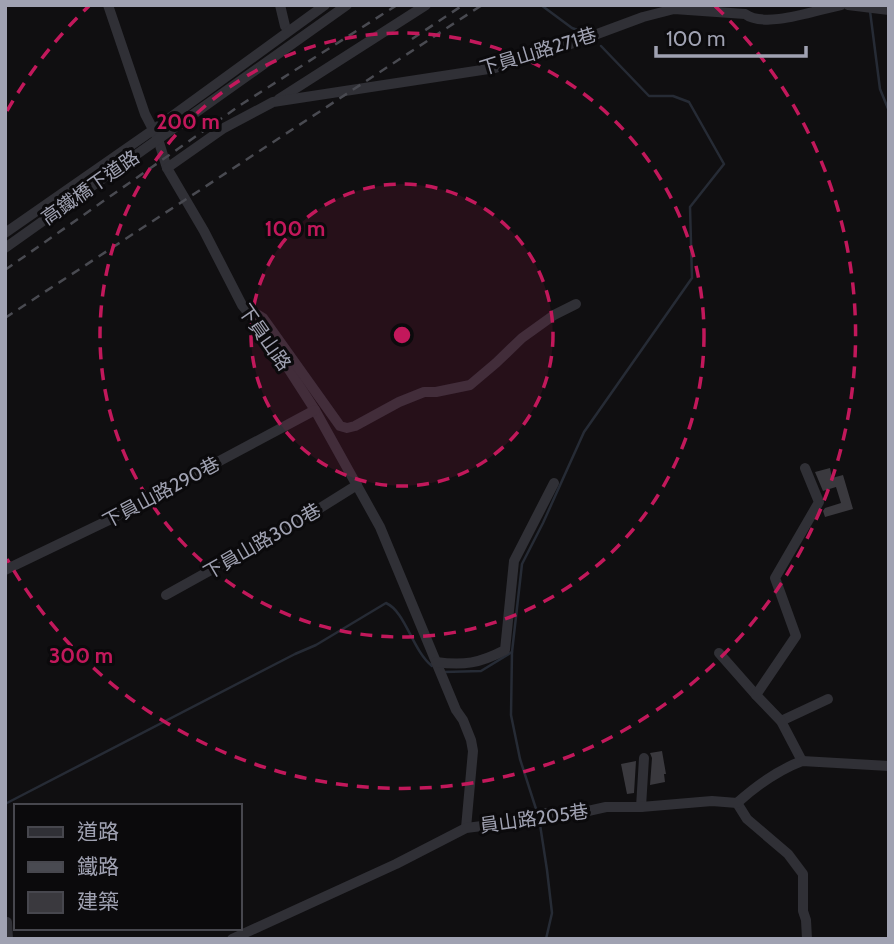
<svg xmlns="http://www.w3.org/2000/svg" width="894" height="944" font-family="Cabin,'Noto Sans TC',sans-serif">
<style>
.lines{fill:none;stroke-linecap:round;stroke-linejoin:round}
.stream{stroke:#262b35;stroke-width:2.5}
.building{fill:#3a393e}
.minor{stroke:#303036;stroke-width:10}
.rail{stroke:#494a51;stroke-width:2.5;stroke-dasharray:9 7;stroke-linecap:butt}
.ring{fill:none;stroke:#c2185b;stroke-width:3.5;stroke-dasharray:12 9}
.labels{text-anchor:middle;stroke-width:6;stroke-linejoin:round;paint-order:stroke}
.street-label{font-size:19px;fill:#a0a2b2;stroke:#0b0a0c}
.centre{fill:#c2185b;stroke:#0b0a0c;stroke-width:3.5}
.ring-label{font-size:21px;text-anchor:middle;font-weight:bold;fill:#c2185b;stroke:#0b0a0c;stroke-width:6;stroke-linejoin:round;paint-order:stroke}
</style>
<rect width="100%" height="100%" fill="#100f11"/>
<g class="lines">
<g class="stream">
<path d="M541,5L572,28L586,33"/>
<path d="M870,11L880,89L889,111"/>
<path d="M444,672L481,671L512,652"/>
<path d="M5,804L295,654L316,645L386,603C406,612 412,650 432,666"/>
<path d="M537,812L520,759L511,715L512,652L522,564L543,523L584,432L692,278L690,207L724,164L689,102L673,96H649L601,46"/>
<path d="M539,818L547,870L552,913L546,939"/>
<path d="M5,902V911"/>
</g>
</g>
<g class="building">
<path d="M830,468L832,478L843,475L853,509L825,517L823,511L825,508L841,503L836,487L823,491L815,472Z"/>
<path d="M662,751L666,774H664L665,782L650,785L652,758L650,753Z"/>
<path d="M636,761L634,793L627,794L621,764Z"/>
</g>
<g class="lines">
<g class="minor">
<path d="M108,5L145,114L158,139L167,168L204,231L242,305L268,337L315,410L380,527L456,710L463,720L471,740L473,751L466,828"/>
<path d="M280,5L285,26"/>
<path d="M848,5L889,10"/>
<path d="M279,99L426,5"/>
<path d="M167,168L224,128L273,102L495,68L546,53L643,17L674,9L745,14C765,29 816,10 841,5"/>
<path d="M5,233L153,130L325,5"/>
<path d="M5,248L347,5"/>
<path d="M250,310L263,318L340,426L347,428L355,426L399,402L424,392H436L470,385L496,363L522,338L554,315L576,304"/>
<path d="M5,570L109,520L315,410"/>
<path d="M166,595L301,520L357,485"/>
<path d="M719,653L756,695"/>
<path d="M436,662C464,666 480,663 505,650L514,561L554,483"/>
<path d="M781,721L828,699"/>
<path d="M802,761L781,721L756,695L796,636L775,578L819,502L805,468"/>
<path d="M737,803L747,819L788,854L803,874V911L806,920L807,939"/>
<path d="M641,807L644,758"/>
<path d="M7,922L8,939"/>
<path d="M232,939L396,864L466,828L482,826H504L541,813H579L606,807H641L712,801L737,803C756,786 778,770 802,761L889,766"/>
</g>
<g class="rail">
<path d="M412,39L463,5"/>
<path d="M5,270L242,104L397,5"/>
<path d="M5,318L482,5"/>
</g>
</g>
<circle cx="402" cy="335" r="151" fill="#c2185b" fill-opacity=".12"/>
<g class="ring">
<circle cx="402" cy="335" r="151"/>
<circle cx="402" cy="335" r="302"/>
<path d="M7 111A454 454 0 0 1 89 6M715 6A454 454 0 1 1 7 559"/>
</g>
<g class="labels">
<g class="street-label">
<text transform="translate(538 51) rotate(-17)" y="7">下員山路271巷</text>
<text transform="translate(90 187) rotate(-35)" y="7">高鐵橋下道路</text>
<text transform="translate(265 337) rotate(55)" y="7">下員山路</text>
<text transform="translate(161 492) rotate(-28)" y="7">下員山路290巷</text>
<text transform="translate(262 541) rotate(-30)" y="7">下員山路300巷</text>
<text transform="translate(534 818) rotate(-8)" y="7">員山路205巷</text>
</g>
</g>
<circle cx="402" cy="335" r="10" class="centre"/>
<g class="ring-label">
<text x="188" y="129">200 m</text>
<text x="295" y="236">100 m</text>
<text x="81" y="663">300 m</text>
</g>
<rect width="894" height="944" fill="none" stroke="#a0a2b2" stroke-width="14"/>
<rect x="14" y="804" width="228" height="126" fill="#0b0a0c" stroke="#47474e" stroke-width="2"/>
<rect x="28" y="827" width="35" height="10" fill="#303036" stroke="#47474e" stroke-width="2"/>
<text x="77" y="839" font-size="21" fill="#a0a2b2">道路</text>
<rect x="28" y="862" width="35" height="10" fill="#494a51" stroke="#47474e" stroke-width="2"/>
<text x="77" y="874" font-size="21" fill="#a0a2b2">鐵路</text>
<rect x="28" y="892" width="35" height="21" fill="#3a393e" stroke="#47474e" stroke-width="2"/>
<text x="77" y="909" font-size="21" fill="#a0a2b2">建築</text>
<path d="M656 46v10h150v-10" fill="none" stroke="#a0a2b2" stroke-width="3.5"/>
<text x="666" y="46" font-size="21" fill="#a0a2b2" stroke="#0b0a0c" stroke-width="5" paint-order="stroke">100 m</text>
</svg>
